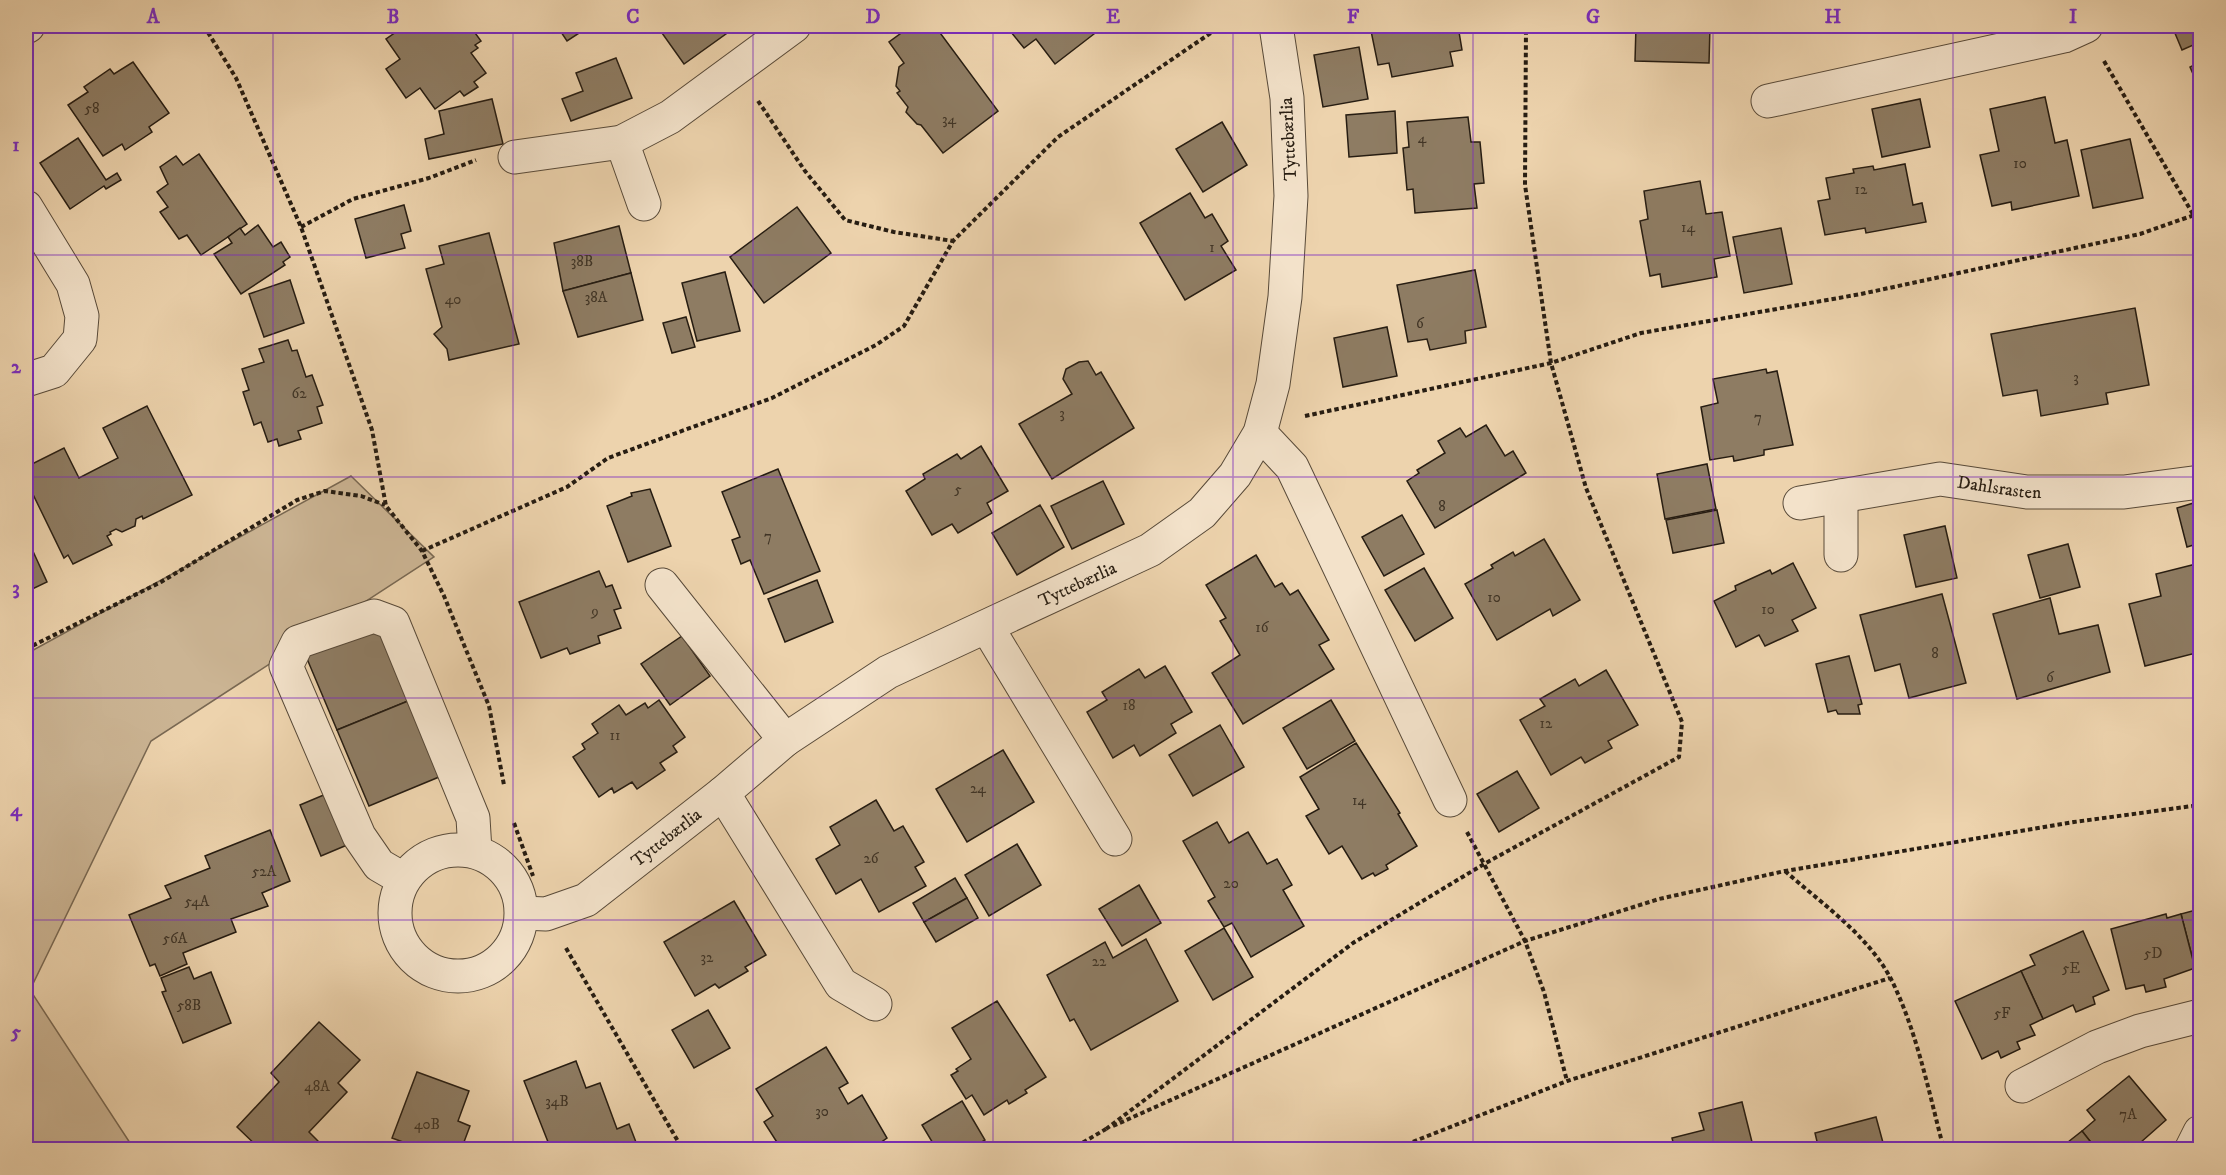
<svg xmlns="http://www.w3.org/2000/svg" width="2226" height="1175" font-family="'IM FELL DW Pica',serif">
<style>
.green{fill:#cbb493;stroke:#796852;stroke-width:1.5}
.building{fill:#8e7c63;stroke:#271d12;stroke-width:1.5}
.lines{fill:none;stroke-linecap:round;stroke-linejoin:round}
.minor-casing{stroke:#584a39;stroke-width:35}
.path{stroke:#271d12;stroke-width:4;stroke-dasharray:4.5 3;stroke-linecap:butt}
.minor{stroke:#f3e2ca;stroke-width:33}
.grid{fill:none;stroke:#7b2cbf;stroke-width:1.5;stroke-opacity:0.55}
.labels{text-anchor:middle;stroke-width:4.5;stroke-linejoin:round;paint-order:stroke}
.number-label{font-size:15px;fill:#413526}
.street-label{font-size:18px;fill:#271d12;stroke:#f3e2ca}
.neatline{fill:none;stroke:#7b2cbf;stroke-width:2}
.grid-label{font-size:20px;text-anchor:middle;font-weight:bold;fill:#7b2cbf}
</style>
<rect width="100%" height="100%" fill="#edd3ad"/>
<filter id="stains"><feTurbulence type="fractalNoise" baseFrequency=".00333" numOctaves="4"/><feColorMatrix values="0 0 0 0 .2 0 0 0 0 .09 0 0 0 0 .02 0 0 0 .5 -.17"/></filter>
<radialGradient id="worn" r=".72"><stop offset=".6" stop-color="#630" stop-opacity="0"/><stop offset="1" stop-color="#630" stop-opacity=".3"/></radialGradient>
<path class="green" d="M351,476L434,557L151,741L30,990L134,1149H26V654Z"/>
<g class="building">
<path d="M405,26H470L481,41L475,45L478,48L471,53L486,73L474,82L478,87L464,96L460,91L435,109L420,88L406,98L386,69L400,59L386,39Z"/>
<path d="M557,26H590L567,41Z"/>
<path d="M657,26H727L730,31L684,64Z"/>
<path d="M911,26H935L998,111L943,153L921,125L917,124L906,112L908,107L897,93L900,91L896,86L899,67L904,63L889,42Z"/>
<path d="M1006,26H1102L1103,27L1055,64L1036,39L1024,48Z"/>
<path d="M1370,26H1458L1462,50L1450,52L1453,66L1392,77L1389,63L1378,65Z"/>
<path d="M1636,26H1710L1709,63L1635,61Z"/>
<path d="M1912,26H1945L1914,32Z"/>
<path d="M2172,26H2200V42L2182,50Z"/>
<path d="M1359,47L1368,99L1323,107L1314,55Z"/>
<path d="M616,58L632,98L571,121L562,99L583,91L576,73Z"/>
<path d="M133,62L169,113L149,127L152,132L125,150L122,144L103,156L68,105L88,92L84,87L110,69L114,74Z"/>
<path d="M2200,62V90L2190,67Z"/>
<path d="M2045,97L2055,143L2067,140L2079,196L2012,210L2011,202L1992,206L1980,155L1999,151L1990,109Z"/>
<path d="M492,99L503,144L429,159L425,139L444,134L439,111Z"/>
<path d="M1920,99L1930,147L1882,157L1872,109Z"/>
<path d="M1395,111L1397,153L1349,157L1346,115Z"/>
<path d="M1468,117L1471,142H1480L1484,183L1474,184L1477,208L1415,213L1413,189L1407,190L1403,148L1409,147L1407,122Z"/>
<path d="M1222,122L1247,165L1203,192L1176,149Z"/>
<path d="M78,138L106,180L117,173L121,180L106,189L104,186L70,209L40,163Z"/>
<path d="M2130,139L2143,198L2093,208L2081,150Z"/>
<path d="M199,154L247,224L201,255L187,235L179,239L160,212L168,207L157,192L168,184L160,167L176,156L183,165Z"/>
<path d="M1905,164L1913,205L1922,203L1926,222L1866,233L1865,228L1825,235L1818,201L1830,199L1826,178L1854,173L1853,169L1873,166L1874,170Z"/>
<path d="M1700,181L1706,214L1722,212L1730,256L1714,259L1717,277L1662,287L1660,274L1650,276L1640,221L1648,219L1644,191Z"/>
<path d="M1190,193L1205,218L1212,214L1228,241L1221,246L1236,270L1185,300L1140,223Z"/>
<path d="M404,205L411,231L401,234L405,248L366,258L355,219Z"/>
<path d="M797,207L831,253L764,303L730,257Z"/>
<path d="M258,225L273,247L281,242L290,257L283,262L285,265L241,294L214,254L232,243L228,237L240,228L245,235Z"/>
<path d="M619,226L631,273L563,291L554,243Z"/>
<path d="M1781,228L1792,284L1744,293L1733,237Z"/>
<path d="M489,233L519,344L449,360L447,349L434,334L442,327L426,269L444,264L439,246Z"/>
<path d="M1475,270L1486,327L1465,331L1466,343L1430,350L1427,339L1408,342L1397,285Z"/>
<path d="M725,272L740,331L697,341L682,283Z"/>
<path d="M631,273L643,320L578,337L563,291Z"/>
<path d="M290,280L304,323L264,337L249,294Z"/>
<path d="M2200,289V319L2193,290Z"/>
<path d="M2135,308L2149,385L2106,393L2108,404L2041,416L2037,390L2003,396L1991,334Z"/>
<path d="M686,317L695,347L672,353L663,323Z"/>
<path d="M1387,327L1397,376L1343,387L1334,338Z"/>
<path d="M288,340L292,351L297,350L306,377L312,375L323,405L317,407L322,423L298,431L301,439L279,446L277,439L268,442L261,422L254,425L243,392L249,390L242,369L264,362L259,349Z"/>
<path d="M2200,341V371L2193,343Z"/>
<path d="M1088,361L1096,375L1101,372L1134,428L1052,479L1019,424L1072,394L1063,379L1066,369L1079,362Z"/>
<path d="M1766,369L1767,373L1777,371L1793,445L1764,450V455L1734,461L1733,456L1710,460L1701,407L1718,403L1713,379Z"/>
<path d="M147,406L192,495L143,519L142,516L136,519L135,526L122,532L116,529L110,532L111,534L107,536L112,545L73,564L68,555L64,558L26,480V467L64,448L79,478L118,458L103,428Z"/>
<path d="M1486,425L1505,456L1513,451L1526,473L1435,528L1407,481L1419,473L1417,470L1445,453L1438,441L1460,428L1466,437Z"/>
<path d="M981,446L1008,491L987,503L992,513L958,533L952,524L932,535L906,491L925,479L923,474L957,454L961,459Z"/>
<path d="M1707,464L1716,509L1665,519L1657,474Z"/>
<path d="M778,469L820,571L764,594L750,560L741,564L732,540L740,537L722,492Z"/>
<path d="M1103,481L1124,524L1072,549L1051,506Z"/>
<path d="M650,489L671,546L628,562L607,506L632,496L631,493Z"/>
<path d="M2200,501V543L2187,547L2177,508Z"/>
<path d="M1040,505L1064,547L1017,575L992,533Z"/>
<path d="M1717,510L1724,543L1673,553L1666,520Z"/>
<path d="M1402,515L1424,554L1384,576L1362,537Z"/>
<path d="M1945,526L1957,578L1916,587L1904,535Z"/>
<path d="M26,536L47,582L26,592Z"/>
<path d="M1544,539L1580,600L1553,616L1550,609L1497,640L1465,584L1493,568L1491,565L1513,552L1515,556Z"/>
<path d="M2068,544L2080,587L2040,598L2028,555Z"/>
<path d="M1256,555L1275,587L1282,583L1290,595L1298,590L1329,640L1319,645L1334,669L1243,724L1212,673L1240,655L1220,621L1226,618L1206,585Z"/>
<path d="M1793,563L1816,608L1792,620L1798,631L1765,646L1759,635L1736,647L1714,601L1736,590L1735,586L1770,570L1772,574Z"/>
<path d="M2200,563V652L2145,666L2129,604L2161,596L2156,574Z"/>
<path d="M1424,568L1453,618L1415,641L1385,590Z"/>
<path d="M599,571L606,587L612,585L621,608L614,610L621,628L598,636L600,643L570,654L567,648L541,658L519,602Z"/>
<path d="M817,580L833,622L785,642L768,599Z"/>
<path d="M1942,594L1966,683L1909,698L1900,664L1875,671L1860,615Z"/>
<path d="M2050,598L2059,634L2098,625L2110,672L2017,699L1993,614Z"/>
<path d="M376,624L408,701L337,730L305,654Z"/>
<path d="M682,636L710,676L670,705L641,664Z"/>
<path d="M1849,656L1862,704L1858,705L1860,714H1838L1836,710L1828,712L1816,664Z"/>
<path d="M1165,666L1192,712L1171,724L1176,733L1140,756L1134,745L1113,758L1087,712L1107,700L1102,692L1139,669L1145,678Z"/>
<path d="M1606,670L1638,725L1608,741L1612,748L1585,763L1581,757L1551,775L1520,720L1545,706L1540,699L1575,679L1579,686Z"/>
<path d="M659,700L685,737L673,746L677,752L660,763L665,770L637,789L632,782L614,793L612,788L599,797L573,757L585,749L582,744L598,733L592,724L619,705L626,715L645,703L648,708Z"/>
<path d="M1331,700L1355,741L1307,769L1283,728Z"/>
<path d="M408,701L439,777L369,806L337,730Z"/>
<path d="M1220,725L1244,767L1193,796L1169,755Z"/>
<path d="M1356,743L1400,813L1398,814L1417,846L1386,865L1388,869L1375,876L1373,873L1362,879L1342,846L1329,854L1306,816L1319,809L1300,777Z"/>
<path d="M1003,750L1034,802L967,842L936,789Z"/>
<path d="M1517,771L1539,808L1499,832L1477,794Z"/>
<path d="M326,794L347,845L321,856L300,805Z"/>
<path d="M876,800L894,831L903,826L924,862L915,867L926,886L879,912L861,879L836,894L816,859L840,845L830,827Z"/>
<path d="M1217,822L1229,843L1248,832L1267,864L1277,859L1292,885L1283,890L1304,926L1251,957L1232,923L1224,927L1208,901L1215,897L1183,841Z"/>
<path d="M270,830L290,881L262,893L268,906L231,919L236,932L183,953L187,964L160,976L155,964L150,966L129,915L171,898L165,886L210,868L205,856Z"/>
<path d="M1017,844L1041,885L989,916L965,875Z"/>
<path d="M955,878L967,898L924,922L913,903Z"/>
<path d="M1139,885L1161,923L1122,946L1099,909Z"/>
<path d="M967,898L978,918L936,942L924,922Z"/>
<path d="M734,901L766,955L745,967L748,971L719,988L715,984L695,996L664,942Z"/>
<path d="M2200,905V966L2195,968L2181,914L2196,910L2195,906Z"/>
<path d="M2166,914L2167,918L2181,914L2195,968L2164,979L2166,987L2146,992L2144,985L2126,989L2111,929Z"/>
<path d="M1224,928L1253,977L1213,1000L1185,951Z"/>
<path d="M2083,931L2109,990L2093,997L2095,1004L2076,1012L2073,1005L2043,1019L2021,971L2035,965L2030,955Z"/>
<path d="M1146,939L1178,1001L1091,1050L1074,1019L1070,1021L1047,975L1105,942L1113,958Z"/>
<path d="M189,967L194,979L211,972L231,1023L183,1043L162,992L166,991L161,978Z"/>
<path d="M2021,971L2043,1019L2030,1025L2035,1035L2017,1042L2020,1049L2001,1058L1998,1051L1982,1059L1955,1001Z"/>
<path d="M997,1001L1046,1077L1025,1090L1027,1093L1009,1104L1007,1100L984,1115L972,1095L966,1099L951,1075L958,1071L956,1069L971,1059L952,1028Z"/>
<path d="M708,1010L730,1048L694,1068L672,1030Z"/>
<path d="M319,1022L360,1060L338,1083L347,1092L309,1132L318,1141L311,1150H261L237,1127L279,1082L271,1073Z"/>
<path d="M826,1047L848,1083L839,1088L848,1104L862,1095L887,1138L870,1150H801L797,1144L788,1148L780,1147L764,1122L773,1116L756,1089Z"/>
<path d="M576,1061L586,1088L600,1083L617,1129L629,1124L639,1150H564L561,1142L550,1147L524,1081Z"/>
<path d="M417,1072L469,1091L458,1121L470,1126L461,1150H401L403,1142L392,1138Z"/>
<path d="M2129,1076L2166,1120L2132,1150H2097L2082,1131L2095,1120L2087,1110Z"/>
<path d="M962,1101L985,1140L969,1150H937L922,1125Z"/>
<path d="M1742,1102L1754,1150H1675L1672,1138L1704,1130L1699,1113Z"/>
<path d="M1876,1117L1885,1150H1819L1815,1133Z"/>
<path d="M2082,1131L2097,1150H2058Z"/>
</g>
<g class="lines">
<g class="minor-casing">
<g id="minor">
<path d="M26,27L28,26"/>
<path d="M1768,101L2064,36L2086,26"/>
<path d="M622,142L644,204"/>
<path d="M515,157L622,142L670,117L794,26"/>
<path d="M26,207L73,284L82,316L80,339L54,371L26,380"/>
<path d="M1260,433L1292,467L1450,800"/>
<path d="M1841,496V555"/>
<path id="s1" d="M1800,503L1940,479L2027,492H2124L2200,482"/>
<path d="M662,585L785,740"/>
<path d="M987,627L1115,839"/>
<path d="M723,793L841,984L875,1004"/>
<circle cx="458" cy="913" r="63"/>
<path d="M403,879L379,865L359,836L286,666L298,642L374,616L393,623L473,818L475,851"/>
<path id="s2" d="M522,913L546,914L586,900L723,793L785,740L888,672L1150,550L1202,513L1235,475L1260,433L1273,384L1285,297L1291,196L1287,98L1276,26"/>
<path d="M2022,1086L2097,1047L2140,1031L2200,1016"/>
<path d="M2191,1150L2200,1132"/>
</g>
</g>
<g class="path">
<path d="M204,26L236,78L301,227L372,430L386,506L422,551L444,596L489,706L504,785"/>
<path d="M2104,61L2194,216"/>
<path d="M758,101L805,171L845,220L894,232L953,241"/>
<path d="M301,227L353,199L429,178L476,160"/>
<path d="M1305,416L1551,363L1641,333L1861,294L2140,234L2200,213"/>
<path d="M422,551L567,487L608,458L772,398L876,345L904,326L953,241L1058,137L1221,26"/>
<path d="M26,649L161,582L297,500L325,491L361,496L385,505"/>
<path d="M514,823L533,876"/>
<path d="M1467,832L1525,941L1544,992L1567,1081"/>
<path d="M1785,871C1821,903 1868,935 1891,979C1917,1031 1929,1093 1944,1150"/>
<path d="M566,948L683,1150"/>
<path d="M1113,1126L1525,941L1659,899L1785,871L2074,822L2200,805"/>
<path d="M1106,1129L1353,943L1484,864L1679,757L1682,722L1586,488L1551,363L1525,185L1526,26"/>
<path d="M1070,1150L1106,1129"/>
<path d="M1392,1150L1567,1081L1890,978"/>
</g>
<use href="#minor" class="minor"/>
</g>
<path class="grid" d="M273,26V1150M513,26V1150M753,26V1150M993,26V1150M1233,26V1150M1473,26V1150M1713,26V1150M1953,26V1150M26,255H2200M26,477H2200M26,698H2200M26,920H2200"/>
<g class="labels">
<g class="number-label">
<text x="92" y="113">58</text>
<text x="949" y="124">34</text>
<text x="1422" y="143">4</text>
<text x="2020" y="168">10</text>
<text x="1861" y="194">12</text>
<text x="1688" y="232">14</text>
<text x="1212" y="252">1</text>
<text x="582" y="266">38B</text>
<text x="596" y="302">38A</text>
<text x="453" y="304">40</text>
<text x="1420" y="328">6</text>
<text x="2076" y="382">3</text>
<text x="299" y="398">62</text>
<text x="1062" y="418">3</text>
<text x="1758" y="422">7</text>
<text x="958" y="494">5</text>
<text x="1442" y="511">8</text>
<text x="768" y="541">7</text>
<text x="1494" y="602">10</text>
<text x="1768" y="614">10</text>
<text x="595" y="616">9</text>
<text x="1262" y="632">16</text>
<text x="1935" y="658">8</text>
<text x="2050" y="682">6</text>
<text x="1129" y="710">18</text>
<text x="1546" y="728">12</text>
<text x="615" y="740">11</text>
<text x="978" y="793">24</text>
<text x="1359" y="805">14</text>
<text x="871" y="863">26</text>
<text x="264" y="876">52A</text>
<text x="1231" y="888">20</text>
<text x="197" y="906">54A</text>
<text x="175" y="943">56A</text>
<text x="2153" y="958">5D</text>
<text x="707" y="962">32</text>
<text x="1099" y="966">22</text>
<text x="2071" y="973">5E</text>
<text x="189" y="1010">58B</text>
<text x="2002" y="1018">5F</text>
<text x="317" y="1091">48A</text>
<text x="557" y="1106">34B</text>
<text x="822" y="1116">30</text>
<text x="2128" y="1119">7A</text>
<text x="427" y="1129">40B</text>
</g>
<g class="street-label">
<text transform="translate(1288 139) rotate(-93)" y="6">Tyttebærlia</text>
<text dy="6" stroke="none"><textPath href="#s1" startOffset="202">Dahlsrasten</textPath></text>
<text dy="6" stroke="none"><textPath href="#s2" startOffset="654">Tyttebærlia</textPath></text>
<text dy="6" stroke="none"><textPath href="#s2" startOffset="168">Tyttebærlia</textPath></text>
</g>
</g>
<rect width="2226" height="1175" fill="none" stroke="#edd3ad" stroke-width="66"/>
<rect x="33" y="33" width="2160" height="1109" class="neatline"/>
<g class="grid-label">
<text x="153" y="23">A</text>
<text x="393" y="23">B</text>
<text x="633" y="23">C</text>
<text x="873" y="23">D</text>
<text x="1113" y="23">E</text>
<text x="1353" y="23">F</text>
<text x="1593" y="23">G</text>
<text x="1833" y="23">H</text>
<text x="2073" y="23">I</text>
<text x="16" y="151">1</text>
<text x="16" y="373">2</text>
<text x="16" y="594">3</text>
<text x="16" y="816">4</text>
<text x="16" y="1038">5</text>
</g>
<rect width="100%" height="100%" filter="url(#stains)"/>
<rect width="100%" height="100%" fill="url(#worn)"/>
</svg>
